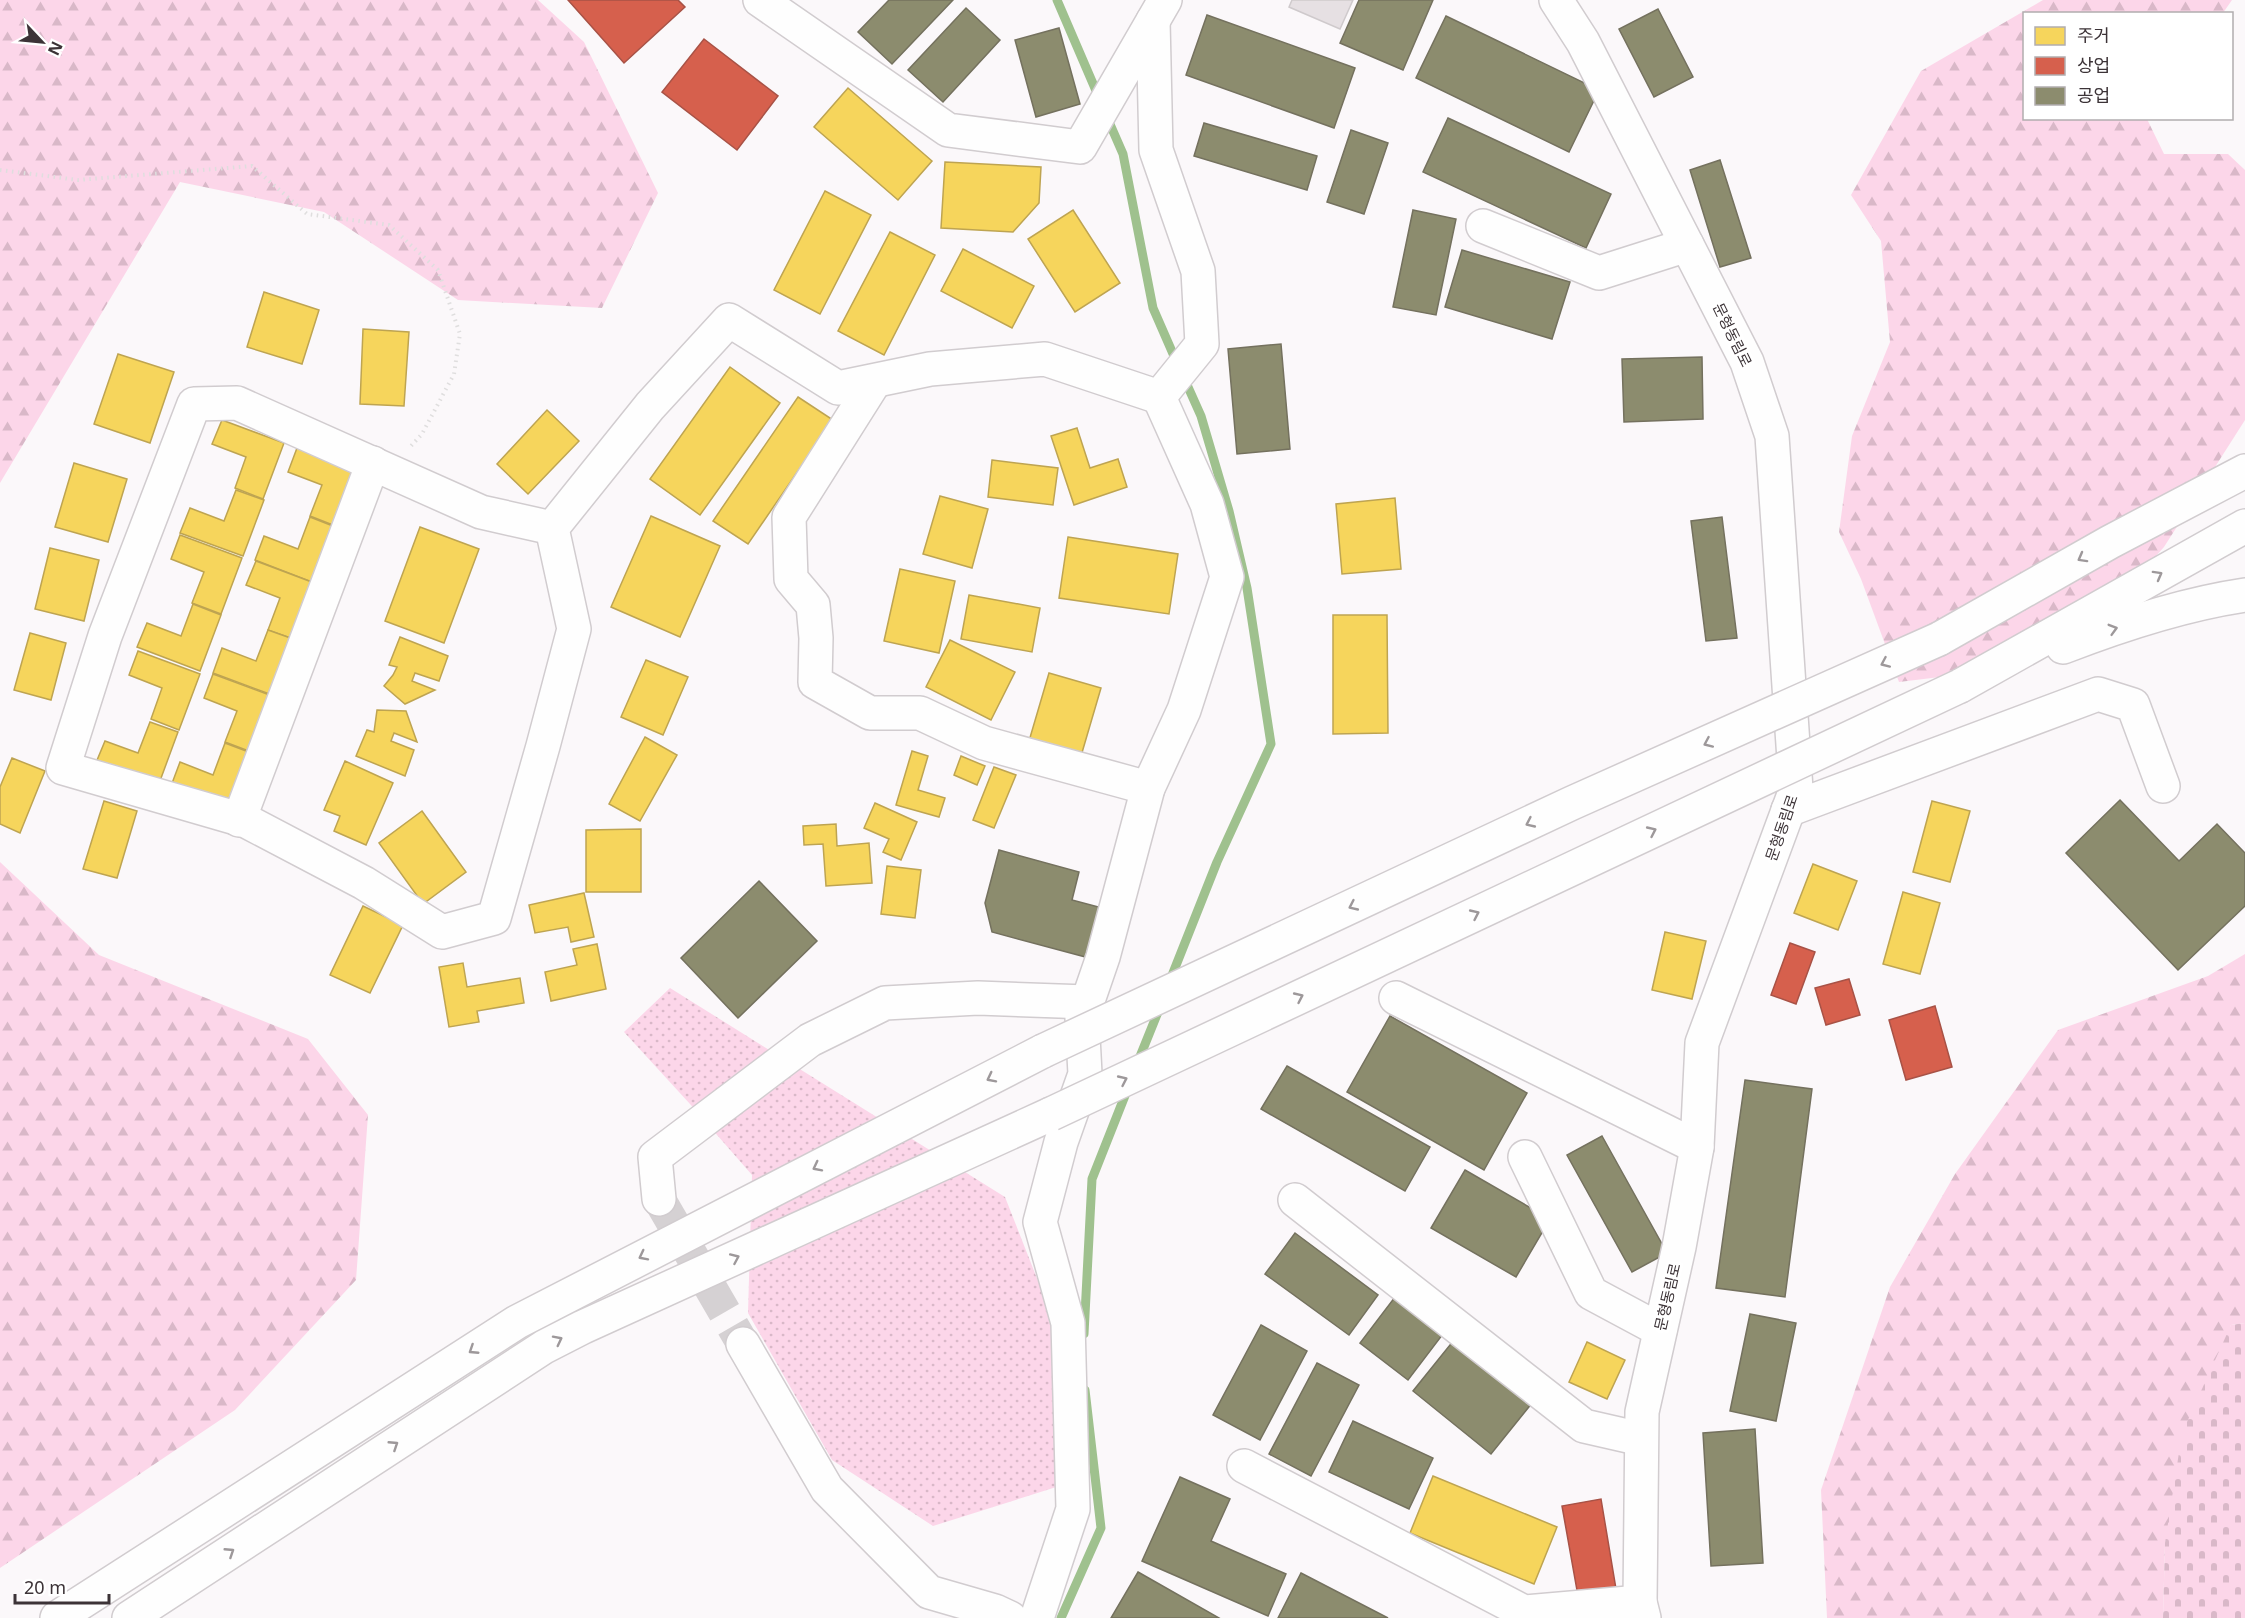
<svg xmlns="http://www.w3.org/2000/svg" width="2245" height="1618" font-family="'Noto Sans','Noto Sans KR',sans-serif">
<style>
.grass{fill:url(#grass-dots)}
.forest{fill:url(#forest-firs)}
.cemetery{fill:url(#cemetery-stones)}
.homes{fill:#f6d55c;stroke:#bea451;stroke-width:1.5}
.shops{fill:#d6604d;stroke:#a85246;stroke-width:1.5}
.industry{fill:#8c8c6e;stroke:#74715e;stroke-width:1.5}
.lines{fill:none;stroke-linecap:round;stroke-linejoin:round}
.stream{stroke:#9fc18e;stroke-width:9}
.building{fill:#e6e0e3;stroke:#cfcacc;stroke-width:1.5}
.minor-tunnel{stroke:#d5d1d3;stroke-width:33;stroke-dasharray:33 16;stroke-linecap:butt}
.minor-casing{stroke:#d1cccf;stroke-width:36}
.highway-casing{stroke:#d1cccf;stroke-width:36}
.path{stroke:#dfdede;stroke-width:4;stroke-dasharray:1.5 4.5;stroke-linecap:butt}
.minor{stroke:#fefefe;stroke-width:33}
.highway{stroke:#fefefe;stroke-width:33}
.highway-bridge-casing{stroke:#d1cccf;stroke-width:36;stroke-linecap:butt}
.highway-bridge{stroke:#fefefe;stroke-width:33}
.oneway{stroke:#9d989a}
.labels{text-anchor:middle;stroke-width:6;stroke-linejoin:round;paint-order:stroke}
.street-label{font-size:15px;fill:#3c3337;stroke:#fff}
</style>
<defs>
<pattern id="grass-dots" width="8" height="8" patternUnits="userSpaceOnUse" patternTransform="scale(1.5)"><rect width="8" height="8" fill="#fcd6e9"/><path d="M2 2h.1M6 6h.1" fill="none" stroke="#d9b8c8" stroke-width="1.8" stroke-linecap="round"/></pattern>
<pattern id="forest-firs" width="22" height="20" patternUnits="userSpaceOnUse" patternTransform="scale(1.5)"><rect width="22" height="20" fill="#fcd6e9"/><path d="M5 1l3.5 6h-7zM16 11l3.5 6h-7z" fill="#d9b8c8"/></pattern>
<pattern id="cemetery-stones" width="16" height="16" patternUnits="userSpaceOnUse" patternTransform="scale(1.5)"><rect width="16" height="16" fill="#fcd6e9"/><path d="M2 7V4a2 2 0 0 1 4 0v3zM10 15v-3a2 2 0 0 1 4 0v3z" fill="#d9b8c8"/></pattern>
</defs>
<rect width="100%" height="100%" fill="#fbf8fa"/>
<path class="grass" d="M670,988L1005,1197L1049,1309L1069,1483L933,1526L832,1460L748,1313L752,1175L690,1104L624,1032Z"/>
<g class="forest">
<path d="M0,0H538L584,42L658,193L602,308L458,300L324,212L180,182L0,483Z"/>
<path d="M2043,0H2232L2223,13L2024,14V118L2147,119L2164,154H2228L2245,170V420L2164,547L2111,606L1973,673L1899,682L1861,579L1839,532L1852,436L1890,342L1881,241L1851,195L1921,71Z"/>
<path d="M0,862L99,955L308,1039L368,1115L356,1280L235,1410L0,1568Z"/>
<path d="M2245,954V1323L2231,1325L2165,1543L2163,1618H1827L1821,1490L1890,1287L1955,1174L2058,1030L2208,976Z"/>
</g>
<path class="cemetery" d="M2245,1323V1618H2163L2165,1543L2182,1433L2231,1325Z"/>
<g class="homes">
<path d="M848,88L932,161L898,200L814,127Z"/>
<path d="M945,162L1041,167L1039,203L1013,232L941,228Z"/>
<path d="M825,191L871,215L820,314L774,290Z"/>
<path d="M1073,210L1120,283L1075,312L1028,239Z"/>
<path d="M890,232L935,255L884,355L838,331Z"/>
<path d="M963,249L1034,286L1012,328L941,291Z"/>
<path d="M264,292L319,310L302,364L247,347Z"/>
<path d="M363,329L409,332L404,406L360,404Z"/>
<path d="M118,354L174,372L150,443L94,424Z"/>
<path d="M730,367L780,403L700,515L650,479Z"/>
<path d="M798,397L833,420L748,544L713,521Z"/>
<path d="M547,410L579,441L528,494L497,464Z"/>
<path d="M222,420L284,443L263,499L235,488L246,457L212,444Z"/>
<path d="M1077,428L1090,468L1118,459L1127,487L1074,505L1051,436Z"/>
<path d="M297,448L360,471L338,527L310,516L322,485L288,472Z"/>
<path d="M992,460L1058,468L1053,505L988,497Z"/>
<path d="M74,463L127,479L108,542L55,527Z"/>
<path d="M236,490L264,500L243,556L180,533L190,508L224,521Z"/>
<path d="M940,496L988,509L972,568L923,554Z"/>
<path d="M1395,498L1401,569L1342,574L1336,504Z"/>
<path d="M651,516L720,546L680,637L611,607Z"/>
<path d="M310,517L338,528L317,584L255,560L264,536L298,549Z"/>
<path d="M420,527L479,549L444,643L385,621Z"/>
<path d="M180,535L242,558L221,614L192,603L204,572L171,559Z"/>
<path d="M1068,537L1178,554L1169,614L1059,598Z"/>
<path d="M50,548L99,560L84,621L35,609Z"/>
<path d="M256,561L317,584L296,640L268,630L280,598L246,585Z"/>
<path d="M900,569L955,581L939,653L884,641Z"/>
<path d="M969,595L1040,608L1032,652L961,639Z"/>
<path d="M193,604L221,615L200,671L137,647L147,623L181,636Z"/>
<path d="M1333,615H1387L1388,733L1333,734Z"/>
<path d="M268,630L296,640L275,696L213,673L222,648L256,661Z"/>
<path d="M30,633L66,643L51,700L14,690Z"/>
<path d="M400,637L448,656L439,681L415,673L412,681L435,690L405,704L384,686L393,675L397,667L389,665Z"/>
<path d="M950,640L1015,672L991,720L926,687Z"/>
<path d="M138,651L200,674L179,730L151,719L162,688L129,675Z"/>
<path d="M646,660L688,677L663,735L621,717Z"/>
<path d="M1049,673L1101,688L1081,756L1029,741Z"/>
<path d="M213,674L275,697L254,753L225,742L237,711L204,698Z"/>
<path d="M377,710L406,711L417,742L394,733L391,741L414,750L405,776L356,756L367,730L374,732Z"/>
<path d="M150,722L178,732L157,789L95,765L105,741L138,753Z"/>
<path d="M645,737L677,755L640,821L609,804Z"/>
<path d="M225,743L254,754L233,810L171,786L180,762L213,775Z"/>
<path d="M912,751L928,756L918,790L945,798L939,817L896,805Z"/>
<path d="M961,756L985,766L977,785L954,775Z"/>
<path d="M12,758L45,771L20,833L0,824V787Z"/>
<path d="M345,761L393,783L366,845L334,831L340,816L324,810Z"/>
<path d="M994,767L1016,775L994,828L973,820Z"/>
<path d="M104,801L137,811L117,878L83,869Z"/>
<path d="M1932,801L1970,811L1950,882L1913,872Z"/>
<path d="M875,803L917,822L901,860L883,852L889,839L864,828Z"/>
<path d="M422,811L466,872L423,904L379,843Z"/>
<path d="M836,824L837,846L869,843L872,883L826,886L823,844L804,845L803,826Z"/>
<path d="M641,829V892H586V830Z"/>
<path d="M1813,864L1857,881L1838,930L1794,913Z"/>
<path d="M887,866L921,870L915,918L881,914Z"/>
<path d="M1903,892L1940,903L1920,974L1883,964Z"/>
<path d="M584,893L594,937L571,942L568,927L535,933L529,905Z"/>
<path d="M363,906L403,925L370,993L330,975Z"/>
<path d="M1665,932L1706,941L1692,999L1652,990Z"/>
<path d="M597,944L606,989L551,1001L545,972L577,965L573,949Z"/>
<path d="M463,963L467,987L520,978L524,1003L477,1011L479,1022L449,1027L439,967Z"/>
<path d="M1587,1342L1625,1360L1607,1399L1569,1382Z"/>
<path d="M1433,1476L1557,1527L1534,1584L1410,1533Z"/>
</g>
<g class="shops">
<path d="M568,0H678L685,7L624,63Z"/>
<path d="M704,39L778,96L737,150L662,92Z"/>
<path d="M1790,943L1815,952L1796,1004L1771,995Z"/>
<path d="M1849,979L1860,1015L1826,1025L1815,988Z"/>
<path d="M1935,1006L1952,1067L1906,1080L1889,1020Z"/>
<path d="M1601,1499L1616,1589L1578,1596L1562,1506Z"/>
</g>
<g class="industry">
<path d="M889,0H953L892,64L858,32Z"/>
<path d="M1359,0H1433L1403,70L1340,43Z"/>
<path d="M966,8L1000,40L943,102L908,70Z"/>
<path d="M1658,9L1693,77L1654,97L1619,29Z"/>
<path d="M1207,15L1355,68L1334,128L1186,75Z"/>
<path d="M1446,16L1599,90L1569,152L1416,78Z"/>
<path d="M1059,28L1080,104L1036,117L1015,40Z"/>
<path d="M1448,118L1611,194L1586,248L1423,172Z"/>
<path d="M1204,123L1317,156L1307,190L1194,156Z"/>
<path d="M1351,130L1388,143L1364,214L1327,202Z"/>
<path d="M1720,160L1751,258L1720,267L1690,170Z"/>
<path d="M1413,210L1456,219L1436,315L1393,307Z"/>
<path d="M1462,250L1570,282L1552,339L1445,307Z"/>
<path d="M1281,344L1290,449L1237,454L1228,349Z"/>
<path d="M1702,357L1703,419L1624,422L1622,359Z"/>
<path d="M1722,517L1737,638L1706,641L1691,521Z"/>
<path d="M2120,800L2179,861L2217,824L2245,853V906L2178,970L2066,853Z"/>
<path d="M999,850L1079,872L1072,900L1106,909L1093,959L992,932L985,903Z"/>
<path d="M759,881L817,941L738,1018L681,958Z"/>
<path d="M1390,1016L1527,1093L1484,1170L1347,1092Z"/>
<path d="M1287,1066L1430,1147L1405,1191L1261,1109Z"/>
<path d="M1745,1080L1812,1089L1785,1297L1716,1288Z"/>
<path d="M1602,1136L1667,1253L1632,1272L1567,1155Z"/>
<path d="M1465,1170L1550,1219L1516,1277L1431,1228Z"/>
<path d="M1295,1233L1378,1295L1349,1335L1265,1274Z"/>
<path d="M1395,1297L1443,1334L1408,1380L1360,1343Z"/>
<path d="M1750,1314L1796,1323L1776,1421L1730,1411Z"/>
<path d="M1261,1325L1307,1351L1260,1440L1213,1415Z"/>
<path d="M1454,1340L1532,1403L1491,1454L1413,1391Z"/>
<path d="M1317,1363L1359,1385L1311,1476L1269,1454Z"/>
<path d="M1353,1421L1433,1458L1409,1509L1329,1472Z"/>
<path d="M1755,1429L1763,1563L1711,1566L1703,1433Z"/>
<path d="M1180,1477L1230,1499L1211,1541L1286,1574L1268,1616L1142,1561Z"/>
<path d="M1138,1572L1219,1618H1111Z"/>
<path d="M1301,1573L1388,1618H1278Z"/>
</g>
<g class="lines">
<g class="stream">
<path d="M1057,0L1100,100"/>
<path d="M1106,115L1123,154L1153,308L1177,363"/>
<path d="M1169,983L1217,862L1271,744L1247,588L1229,511L1201,416L1184,378"/>
<path d="M1137,1064L1160,1007"/>
<path d="M1084,1334L1092,1179L1128,1088"/>
<path d="M1061,1618L1101,1528L1085,1390"/>
</g>
</g>
<path class="building" d="M1292,0H1353L1340,29L1289,7Z"/>
<g class="lines">
<path class="minor-tunnel" d="M659,1199L743,1344"/>
<g class="minor-casing">
<g id="minor">
<path d="M760,0L948,130L1080,147L1165,0"/>
<path d="M1556,0L1583,42L1747,362L1772,436L1796,789L1702,1043L1697,1147L1679,1247L1642,1412L1640,1602L1644,1618"/>
<path d="M1483,226L1599,273L1687,245"/>
<path d="M875,381L789,517L791,579L813,605L816,638L815,682L870,713H920L984,743L1148,788"/>
<path d="M552,528L574,629L543,746L494,918L442,932L364,883L246,821L63,768L105,636L194,404L237,403L481,512L552,528L650,406L729,320L838,388L930,369L1045,359L1159,397L1202,344L1198,271L1156,150L1153,21"/>
<path d="M1788,810L2098,694L2133,705L2163,786"/>
<path d="M239,820L373,463"/>
<path d="M1396,998L1697,1147"/>
<path d="M1525,1157L1591,1293L1660,1330"/>
<path d="M659,1199L655,1157L810,1040L885,1003L978,998L1087,1002"/>
<path d="M1295,1200L1584,1426L1641,1439"/>
<path d="M743,1344L827,1489L929,1592L995,1611L1010,1618"/>
<path d="M1244,1466L1524,1612L1640,1602"/>
<path d="M1037,1618L1073,1509L1068,1323L1040,1222L1061,1142L1085,1074L1082,1018L1103,957L1148,788L1184,710L1227,577L1207,504L1159,397"/>
</g>
</g>
<g class="highway-casing">
<g id="highway">
<path d="M1939,639L2110,542L2245,471"/>
<path d="M2063,647C2120,625 2184,604 2245,595"/>
<path d="M1960,686L2245,526"/>
<path d="M57,1618L517,1322L1043,1051"/>
<path d="M129,1618L544,1347L583,1327L1051,1114"/>
</g>
</g>
<path class="path" d="M0,170L78,180L252,166L307,214L389,225L438,270L460,334L454,374L422,434L411,446"/>
<use href="#minor" class="minor"/>
<use href="#highway" class="highway"/>
<g class="highway-bridge-casing">
<g id="highway-bridge">
<path d="M1043,1051L1572,803L1939,639"/>
<path d="M1051,1114L1960,686"/>
</g>
</g>
<use href="#highway-bridge" class="highway-bridge"/>
</g>
<defs><path id="oneway-chevron" d="M-2-3.5L2.5 0L-2 3.5" fill="none" stroke-width="1.6" stroke-linecap="round" stroke-linejoin="round" transform="scale(1.5)"/></defs>
<g class="oneway">
<use href="#oneway-chevron" transform="translate(2082 558) rotate(151)"/>
<use href="#oneway-chevron" transform="translate(2158 575) rotate(-29)"/>
<use href="#oneway-chevron" transform="translate(2113 629) rotate(-16)"/>
<use href="#oneway-chevron" transform="translate(1885 663) rotate(156)"/>
<use href="#oneway-chevron" transform="translate(1708 743) rotate(156)"/>
<use href="#oneway-chevron" transform="translate(1530 823) rotate(155)"/>
<use href="#oneway-chevron" transform="translate(1652 831) rotate(-25)"/>
<use href="#oneway-chevron" transform="translate(1353 906) rotate(155)"/>
<use href="#oneway-chevron" transform="translate(1475 914) rotate(-25)"/>
<use href="#oneway-chevron" transform="translate(1299 997) rotate(-25)"/>
<use href="#oneway-chevron" transform="translate(991 1078) rotate(153)"/>
<use href="#oneway-chevron" transform="translate(1123 1080) rotate(-25)"/>
<use href="#oneway-chevron" transform="translate(817 1167) rotate(153)"/>
<use href="#oneway-chevron" transform="translate(643 1256) rotate(153)"/>
<use href="#oneway-chevron" transform="translate(735 1258) rotate(-24)"/>
<use href="#oneway-chevron" transform="translate(558 1340) rotate(-27)"/>
<use href="#oneway-chevron" transform="translate(473 1350) rotate(147)"/>
<use href="#oneway-chevron" transform="translate(394 1445) rotate(-33)"/>
<use href="#oneway-chevron" transform="translate(230 1552) rotate(-33)"/>
</g>
<g class="labels">
<g class="street-label">
<text transform="translate(1732 335) rotate(64)" y="5">문형동림로</text>
<text transform="translate(1782 828) rotate(-71)" y="5">문형동림로</text>
<text transform="translate(1668 1297) rotate(-77)" y="5">문형동림로</text>
</g>
</g>
<rect x="2023" y="12" width="210" height="108" fill="#ffffff" stroke="#b1adaf" stroke-width="1.5"/>
<rect x="2035" y="27" width="30" height="18" fill="#f6d55c" stroke="#b1adaf" stroke-width="1.5"/>
<text x="2077" y="42" font-size="18" fill="#3c3337">주거</text>
<rect x="2035" y="57" width="30" height="18" fill="#d6604d" stroke="#b1adaf" stroke-width="1.5"/>
<text x="2077" y="72" font-size="18" fill="#3c3337">상업</text>
<rect x="2035" y="87" width="30" height="18" fill="#8c8c6e" stroke="#b1adaf" stroke-width="1.5"/>
<text x="2077" y="102" font-size="18" fill="#3c3337">공업</text>
<g transform="translate(42 42) rotate(116)" stroke="#ffffff" stroke-width="4.5" paint-order="stroke">
<path d="M0-4.5L10 22L0 15L-10 22Z" fill="#3c3337"/>
<text y="-9" font-size="16" font-weight="bold" text-anchor="middle" fill="#3c3337">N</text>
</g>
<path d="M15 1594v9h94v-9" fill="none" stroke="#3c3337" stroke-width="3"/>
<text x="24" y="1594" font-size="18" fill="#3c3337" stroke="#ffffff" stroke-width="4.5" paint-order="stroke">20 m</text>
</svg>
